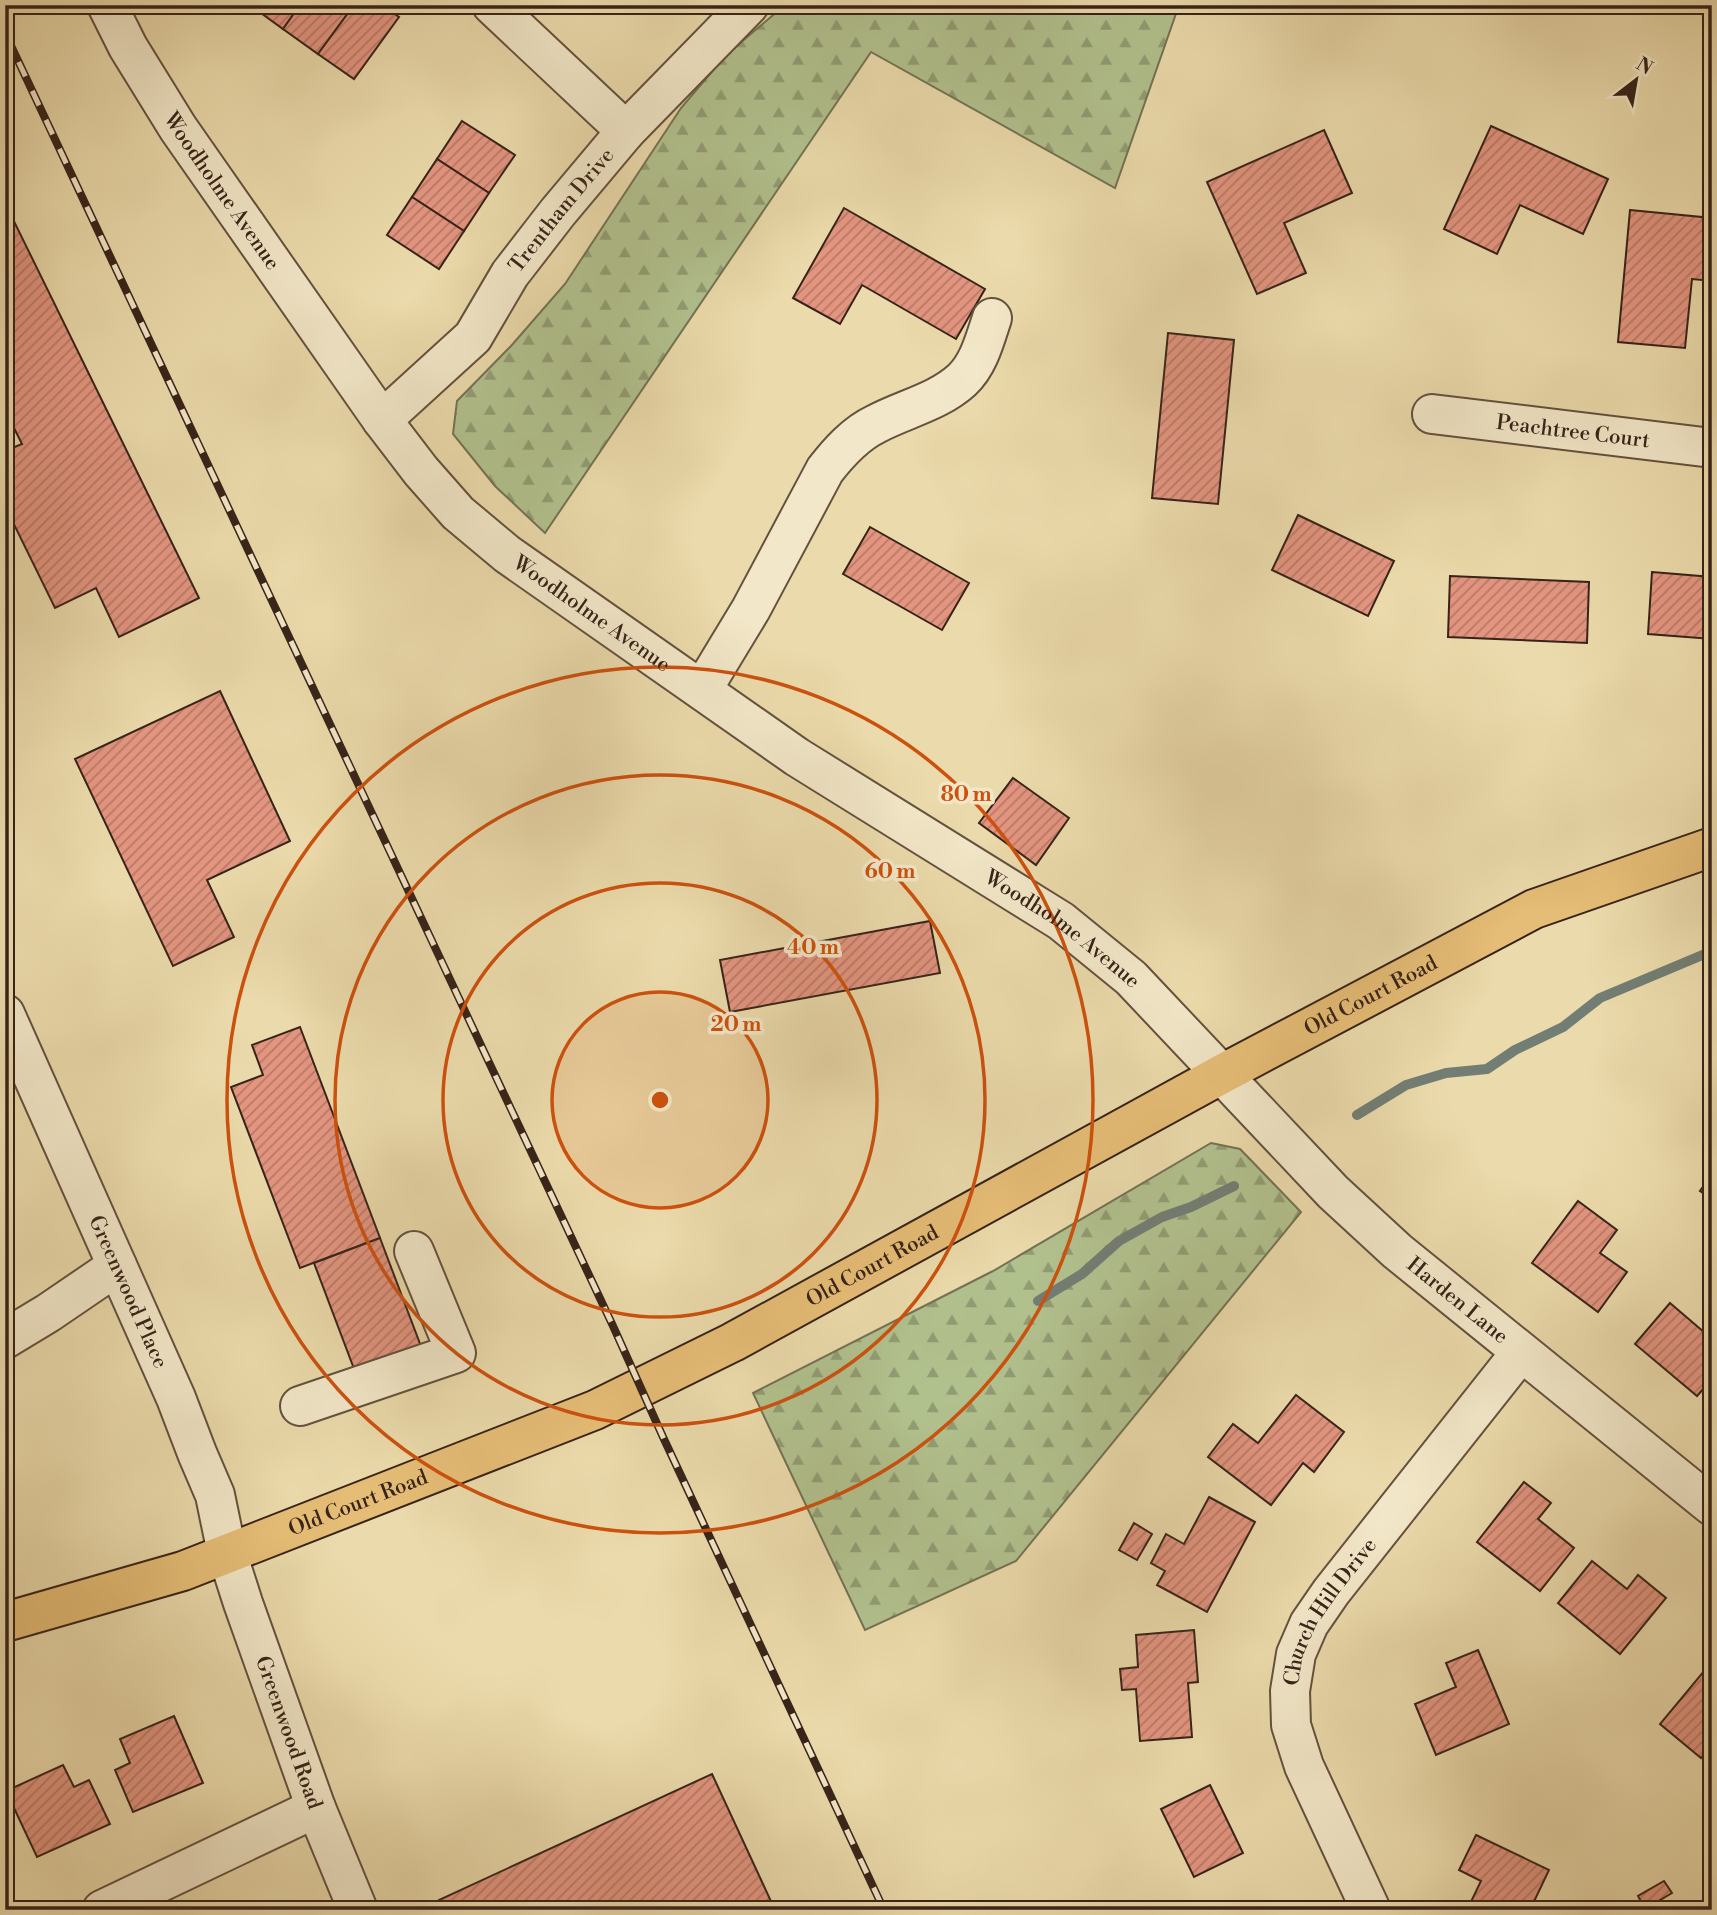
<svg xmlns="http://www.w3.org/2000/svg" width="1717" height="1915" font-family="'Libre Bodoni',serif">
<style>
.forest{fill:url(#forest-firs);stroke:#747254;stroke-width:2}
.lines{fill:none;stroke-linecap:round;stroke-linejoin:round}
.stream{stroke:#727e74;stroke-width:10}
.building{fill:url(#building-hatch);stroke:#372319;stroke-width:2}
.minor-casing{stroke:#64513e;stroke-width:42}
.major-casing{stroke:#372319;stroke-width:42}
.minor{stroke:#f2e7c8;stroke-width:38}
.major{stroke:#e6bd76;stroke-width:38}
.rail-casing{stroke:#372319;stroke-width:8}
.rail{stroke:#f2e7c8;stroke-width:5;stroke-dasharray:16;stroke-linecap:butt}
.ring{fill:none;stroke:#cd510e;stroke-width:3.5}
.labels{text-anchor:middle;stroke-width:7;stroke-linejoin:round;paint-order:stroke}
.street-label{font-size:21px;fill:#372319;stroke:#f2e7c8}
.centre{fill:#cd510e;stroke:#f2e7c8;stroke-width:3.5}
.ring-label{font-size:21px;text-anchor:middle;font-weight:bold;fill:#cd510e;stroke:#f2e7c8;stroke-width:7;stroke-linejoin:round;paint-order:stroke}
</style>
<defs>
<pattern id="forest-firs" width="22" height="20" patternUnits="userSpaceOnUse" patternTransform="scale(1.75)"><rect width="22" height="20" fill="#b1c18e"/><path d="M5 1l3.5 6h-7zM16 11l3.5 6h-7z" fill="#919c73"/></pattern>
<pattern id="building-hatch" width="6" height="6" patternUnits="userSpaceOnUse" patternTransform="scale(1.75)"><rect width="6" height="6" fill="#e39580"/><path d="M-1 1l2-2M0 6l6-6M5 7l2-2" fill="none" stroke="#b97968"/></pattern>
</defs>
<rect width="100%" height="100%" fill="#ebdaab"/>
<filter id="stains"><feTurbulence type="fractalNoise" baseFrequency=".00286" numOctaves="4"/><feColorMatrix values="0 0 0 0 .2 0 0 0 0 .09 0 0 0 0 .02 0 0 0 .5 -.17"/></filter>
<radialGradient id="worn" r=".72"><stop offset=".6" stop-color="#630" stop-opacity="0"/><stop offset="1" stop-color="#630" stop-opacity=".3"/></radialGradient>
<g class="forest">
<path d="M785,5H1179L1115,188L871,52L545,533L495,486L453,434L457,401L511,346L565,284L681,108L726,55Z"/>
<path d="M1211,1143L1240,1149L1301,1212L1016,1561L865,1630L753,1393L993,1271Z"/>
</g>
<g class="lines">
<g class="stream">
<path d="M1357,1115L1406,1085L1446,1073L1487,1069L1515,1050L1563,1027L1600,998L1712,951"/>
<path d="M1038,1301L1082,1274L1119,1241L1162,1217L1191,1207L1234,1186"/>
</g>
</g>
<g class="building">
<path d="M250,5H300L283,29Z"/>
<path d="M300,5H354L318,54L283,29Z"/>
<path d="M354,5H382L399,17L354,79L318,54Z"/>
<path d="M462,121L515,155L489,193L437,159Z"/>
<path d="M1491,126L1608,179L1583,234L1520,205L1497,254L1444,229Z"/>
<path d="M1324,130L1352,193L1284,223L1306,273L1257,294L1207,182Z"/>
<path d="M437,159L489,193L464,231L412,197Z"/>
<path d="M412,197L464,231L439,269L387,235Z"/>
<path d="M5,203L199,598L119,637L96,588L55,608L5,506V451L22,444L5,410Z"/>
<path d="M844,208L985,289L956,339L862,285L840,324L793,298Z"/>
<path d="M1630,210L1712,218V281L1692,279L1685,348L1618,342Z"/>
<path d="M1168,333L1234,340L1218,504L1152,498Z"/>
<path d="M1298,515L1394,561L1368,616L1272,570Z"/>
<path d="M870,527L969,583L942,630L843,574Z"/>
<path d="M1652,572L1712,577V639L1648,634Z"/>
<path d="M1450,576L1589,582L1587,643L1448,637Z"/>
<path d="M220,691L290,841L207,880L234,937L173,966L75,759Z"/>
<path d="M1013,778L1069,818L1036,865L979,823Z"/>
<path d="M930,921L940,973L730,1012L720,960Z"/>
<path d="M300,1027L380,1238L300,1268L231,1087L263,1075L252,1045Z"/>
<path d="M1707,1181L1712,1185V1199L1700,1191Z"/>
<path d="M1578,1201L1617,1230L1600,1253L1627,1272L1598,1312L1532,1263Z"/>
<path d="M380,1238L425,1357L359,1382L314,1263Z"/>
<path d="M1670,1303L1712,1339V1379L1697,1396L1635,1344Z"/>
<path d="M1296,1395L1344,1432L1314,1472L1303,1463L1271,1505L1208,1457L1233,1424L1258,1443Z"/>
<path d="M1524,1482L1551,1503L1538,1519L1574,1548L1540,1591L1477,1542Z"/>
<path d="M1209,1497L1255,1522L1207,1612L1157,1585L1165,1571L1151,1563L1166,1534L1184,1544Z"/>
<path d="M1134,1523L1152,1534L1137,1560L1119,1550Z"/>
<path d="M1592,1561L1627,1589L1638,1575L1666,1598L1620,1654L1558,1603Z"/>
<path d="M1194,1630L1198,1682L1188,1683L1192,1737L1140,1741L1136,1689L1122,1690L1120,1669L1138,1667L1136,1635Z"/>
<path d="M1478,1650L1509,1724L1436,1755L1415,1704L1456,1687L1446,1663Z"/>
<path d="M1709,1665L1712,1667V1744L1701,1758L1660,1724Z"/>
<path d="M174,1716L203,1783L133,1812L115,1770L130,1763L120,1739Z"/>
<path d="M63,1765L74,1787L89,1780L110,1824L37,1857L6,1791Z"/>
<path d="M712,1774L775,1910H443L439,1900Z"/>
<path d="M1210,1785L1243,1853L1194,1877L1161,1809Z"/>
<path d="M1476,1835L1549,1870L1530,1910H1467L1481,1881L1459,1870Z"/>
<path d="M1664,1881L1672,1893L1645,1909L1638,1896Z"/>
</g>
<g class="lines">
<g class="minor-casing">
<g id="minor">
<path id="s1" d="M107,5L128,47L178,128L382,420L421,471L458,513L507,554L797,757L1061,921L1131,978L1333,1192L1397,1251L1712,1506"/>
<path d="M492,5L626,131"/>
<path id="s2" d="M1432,414L1712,448"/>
<path id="s3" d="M382,420L473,337L510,274L558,212L626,131L749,5"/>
<path d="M702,690L751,609L825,470C839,452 855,434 876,424C904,409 938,402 962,380C979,364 985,339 992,318"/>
<path id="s4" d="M5,1014L176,1398L197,1453L215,1495L227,1553L243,1603L316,1808L358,1910"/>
<path d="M5,1339L48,1313L117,1266"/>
<path d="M300,1406L456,1353L414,1251"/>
<path d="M102,1910L316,1808"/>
<path id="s5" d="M1371,1910L1304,1766L1291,1725L1290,1691L1296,1654L1309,1624L1331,1592L1521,1352"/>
</g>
</g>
<g class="major-casing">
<g id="major">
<path id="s6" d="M5,1622L183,1571L595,1410L733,1342L1222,1074L1534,909L1712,847"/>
</g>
</g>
<use href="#minor" class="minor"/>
<use href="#major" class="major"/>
<g class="rail-casing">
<path id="rail" d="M5,33L613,1326L663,1437L884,1910"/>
</g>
<use href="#rail" class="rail"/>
</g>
<circle cx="660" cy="1100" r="108" fill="#cd510e" fill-opacity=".12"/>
<g class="ring">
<circle cx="660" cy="1100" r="108"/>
<circle cx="660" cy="1100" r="217"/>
<circle cx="660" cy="1100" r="325"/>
<circle cx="660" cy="1100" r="433"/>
</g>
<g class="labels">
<g class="street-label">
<text dy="7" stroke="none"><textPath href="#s1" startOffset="219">Woodholme Avenue</textPath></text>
<text dy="7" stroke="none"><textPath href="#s3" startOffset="278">Trentham Drive</textPath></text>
<text dy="7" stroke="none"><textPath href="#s2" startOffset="142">Peachtree Court</textPath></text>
<text dy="7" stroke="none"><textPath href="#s1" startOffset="786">Woodholme Avenue</textPath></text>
<text dy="7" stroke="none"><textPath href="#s1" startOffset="1353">Woodholme Avenue</textPath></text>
<text dy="7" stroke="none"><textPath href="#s6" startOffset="1507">Old Court Road</textPath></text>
<text dy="7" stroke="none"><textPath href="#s6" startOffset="940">Old Court Road</textPath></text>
<text dy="7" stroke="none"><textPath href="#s4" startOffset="304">Greenwood Place</textPath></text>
<text dy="7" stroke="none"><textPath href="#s1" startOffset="1897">Harden Lane</textPath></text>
<text dy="7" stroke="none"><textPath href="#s6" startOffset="373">Old Court Road</textPath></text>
<text dy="7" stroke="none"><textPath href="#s5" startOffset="326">Church Hill Drive</textPath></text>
<text dy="7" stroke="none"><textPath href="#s4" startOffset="774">Greenwood Road</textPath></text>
</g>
</g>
<circle cx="660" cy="1100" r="10" class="centre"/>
<g class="ring-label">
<text x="966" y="801">80 m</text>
<text x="890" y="878">60 m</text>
<text x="813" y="954">40 m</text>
<text x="736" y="1031">20 m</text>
</g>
<rect width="1717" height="1915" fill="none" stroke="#ebdaab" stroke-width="28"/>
<rect x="7" y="7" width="1703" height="1901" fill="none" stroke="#372319" stroke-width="3.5"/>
<rect x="14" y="14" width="1689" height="1887" fill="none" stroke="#372319" stroke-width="2"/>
<g transform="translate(1636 80) rotate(31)" stroke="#f2e7c8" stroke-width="5" paint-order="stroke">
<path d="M0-5L12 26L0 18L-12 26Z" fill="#372319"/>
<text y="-10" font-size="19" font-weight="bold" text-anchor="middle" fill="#372319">N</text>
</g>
<rect width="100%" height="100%" filter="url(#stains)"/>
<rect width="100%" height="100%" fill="url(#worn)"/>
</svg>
